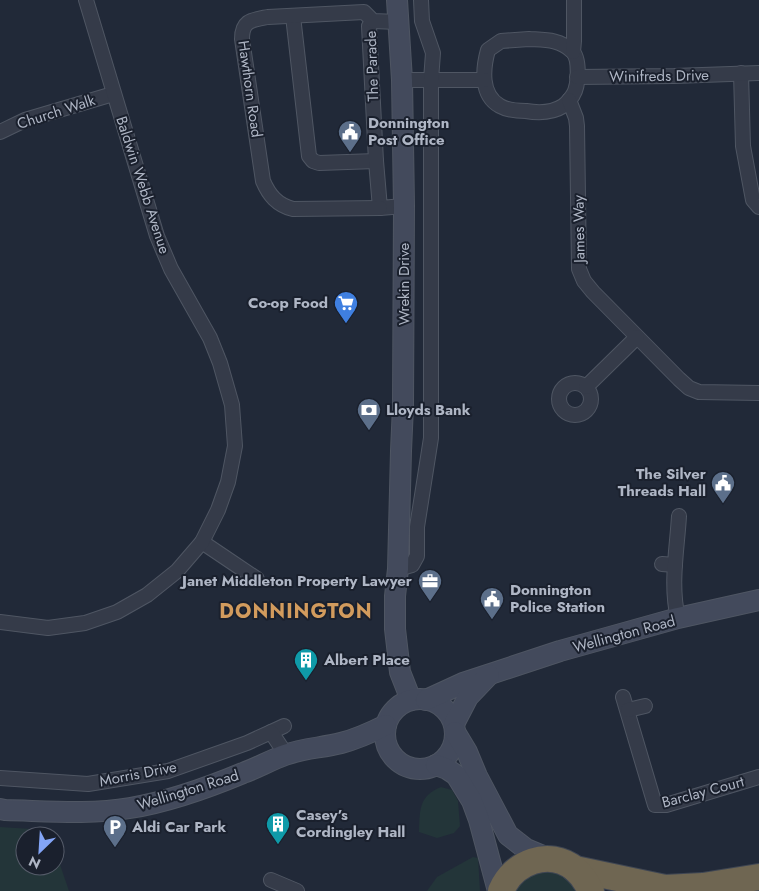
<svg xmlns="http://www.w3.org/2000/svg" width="759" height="891" font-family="Jost,sans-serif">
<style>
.green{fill:#233539}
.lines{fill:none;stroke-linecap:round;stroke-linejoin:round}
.street-casing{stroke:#4f5663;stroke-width:16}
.secondary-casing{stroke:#4f5663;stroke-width:22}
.highway-casing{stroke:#3f4653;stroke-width:28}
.street{stroke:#353b49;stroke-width:14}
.secondary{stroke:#434a5c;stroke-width:20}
.highway{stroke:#6f6652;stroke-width:26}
.labels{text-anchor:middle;stroke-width:4;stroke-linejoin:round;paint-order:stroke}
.street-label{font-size:15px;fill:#afb6c5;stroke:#1a202d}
.poi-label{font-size:15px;font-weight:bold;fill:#afb6c5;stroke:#1a202d;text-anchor:start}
.district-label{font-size:20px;font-weight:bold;letter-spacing:1px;fill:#d29b5d;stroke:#1a202d}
</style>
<rect width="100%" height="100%" fill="#212938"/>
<g class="green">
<path d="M441,787L452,790L458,801L460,826L454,833L437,838L419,832C420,811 418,796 441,787Z"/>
<path d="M0,827L48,830L50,836H25V866H55V850L69,891H0Z"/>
<path d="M473,857L478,858L480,891H427L437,877Z"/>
<path d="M540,867L567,874L580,891H508Z"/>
</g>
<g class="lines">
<g class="street-casing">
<g id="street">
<path d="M293,16L309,156L313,161L319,163L376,161"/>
<path d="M373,21L369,26L376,161L380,208L404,206"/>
<path d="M529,39C545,40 559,39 572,51C580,58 579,85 573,95C571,98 566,104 563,106C552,113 538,113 526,111C518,111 507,110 500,106C480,95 483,68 488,50L501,41Z"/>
<path d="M573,52L574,41V0"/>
<path d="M741,73L743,146L753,200L759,207"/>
<path d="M577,77L674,76L759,73"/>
<path d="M402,80H484"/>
<path d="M569,100L576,118L577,126L579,269L584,281L593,292L679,379L689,388L699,392L759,393"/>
<path d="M0,132L25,120L113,94"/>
<path d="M380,208L293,209C277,205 269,195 263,181L242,39C242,20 252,20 268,17L364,12L373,21L398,22"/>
<circle cx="575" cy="399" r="16"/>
<path d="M586,387L637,337"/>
<path d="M202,542L257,579"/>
<path d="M662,564L675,565"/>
<path d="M398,569L412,565L417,556V527L431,438V80L433,53L422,21L421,0"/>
<path d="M678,618C670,585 677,550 679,516"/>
<path d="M0,622L48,628L85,623L117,612L147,595L177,571L202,542L218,510L228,482L235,446L232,405L220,363L210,338L171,269L157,236L86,0"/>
<path d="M623,697L655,805H666L759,777"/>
<path d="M628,710L645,706"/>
<path d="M271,732L284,726"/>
<path d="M0,778L88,784L168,771L247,743L271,732L281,747L285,755"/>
<path d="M271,880L297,891"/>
</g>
</g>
<g class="secondary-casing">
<g id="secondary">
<path d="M397,0L402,80L404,206L403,406L401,451L398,569L395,596V629L400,672L411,700"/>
<circle cx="420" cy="734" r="35"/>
<path d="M426,700L463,683L560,651L678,618L759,600"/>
<path d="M454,724L468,697L489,675"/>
<path d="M455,732L467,752L477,776L508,835L526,849L550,859"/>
<path d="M436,765L447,769L456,775L472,801L479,820L498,891"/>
<path d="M0,809L5,810C47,811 89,815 130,808C168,802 207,788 243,773C257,768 271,760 285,755C304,748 322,748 341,743C357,739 372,732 386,725"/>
</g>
</g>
<g class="highway-casing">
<g id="highway">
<path d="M575,869L665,888L703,886L759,877"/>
<path d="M501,891C513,862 549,848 575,869C582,875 587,883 591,891"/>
</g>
</g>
<use href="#street" class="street"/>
<use href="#secondary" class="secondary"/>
<use href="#highway" class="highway"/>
</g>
<defs>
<g id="civic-pin" transform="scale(1.25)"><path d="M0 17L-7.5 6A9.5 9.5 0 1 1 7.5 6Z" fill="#5c6f8a" stroke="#1a202d"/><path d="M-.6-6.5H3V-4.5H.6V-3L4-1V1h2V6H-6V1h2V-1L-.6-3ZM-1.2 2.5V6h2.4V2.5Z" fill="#fff"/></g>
<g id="supermarket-pin" transform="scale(1.25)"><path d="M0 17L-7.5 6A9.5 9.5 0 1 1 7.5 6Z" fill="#3f7fe0" stroke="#1a202d"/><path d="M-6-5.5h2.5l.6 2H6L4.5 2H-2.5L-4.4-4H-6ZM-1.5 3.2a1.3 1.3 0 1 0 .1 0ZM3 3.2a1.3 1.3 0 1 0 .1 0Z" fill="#fff"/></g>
<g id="bank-pin" transform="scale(1.25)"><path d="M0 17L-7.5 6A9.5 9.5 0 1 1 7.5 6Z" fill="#5c6f8a" stroke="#1a202d"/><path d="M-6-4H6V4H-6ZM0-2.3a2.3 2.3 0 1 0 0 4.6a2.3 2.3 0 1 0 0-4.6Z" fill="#fff"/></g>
<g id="office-pin" transform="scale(1.25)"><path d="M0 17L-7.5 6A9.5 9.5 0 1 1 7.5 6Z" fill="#5c6f8a" stroke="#1a202d"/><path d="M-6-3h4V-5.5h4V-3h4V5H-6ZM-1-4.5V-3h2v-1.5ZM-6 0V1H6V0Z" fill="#fff"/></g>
<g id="building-pin" transform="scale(1.25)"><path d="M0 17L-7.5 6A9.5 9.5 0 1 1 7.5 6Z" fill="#0f9aa8" stroke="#1a202d"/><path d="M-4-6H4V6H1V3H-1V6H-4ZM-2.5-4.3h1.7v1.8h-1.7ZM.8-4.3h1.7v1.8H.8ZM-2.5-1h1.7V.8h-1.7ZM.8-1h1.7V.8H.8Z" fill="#fff"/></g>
<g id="parking-pin" transform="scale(1.25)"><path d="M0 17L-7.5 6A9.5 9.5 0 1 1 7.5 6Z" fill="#5c6f8a" stroke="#1a202d"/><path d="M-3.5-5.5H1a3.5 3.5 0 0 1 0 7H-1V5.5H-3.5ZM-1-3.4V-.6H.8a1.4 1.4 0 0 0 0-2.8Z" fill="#fff"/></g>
</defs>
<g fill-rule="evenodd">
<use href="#civic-pin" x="350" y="132"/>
<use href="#supermarket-pin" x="346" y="303"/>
<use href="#bank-pin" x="369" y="410"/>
<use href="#civic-pin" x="723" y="483"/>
<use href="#office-pin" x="430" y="581"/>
<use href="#civic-pin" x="492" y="599"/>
<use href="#building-pin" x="306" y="660"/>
<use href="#building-pin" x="278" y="824"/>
<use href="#parking-pin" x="115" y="827"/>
</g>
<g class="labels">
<g class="street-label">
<text transform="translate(372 66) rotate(-92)" y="5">The Parade</text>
<text transform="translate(659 76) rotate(-1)" y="5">Winifreds Drive</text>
<text transform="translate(250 89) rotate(82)" y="5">Hawthorn Road</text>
<text transform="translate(56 112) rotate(-18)" y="5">Church Walk</text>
<text transform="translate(143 185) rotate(72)" y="5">Baldwin Webb Avenue</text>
<text transform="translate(579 229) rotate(-91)" y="5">James Way</text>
<text transform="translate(404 284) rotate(-90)" y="5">Wrekin Drive</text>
<text transform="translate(624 634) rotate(-15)" y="5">Wellington Road</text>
<text transform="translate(138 774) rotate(-11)" y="5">Morris Drive</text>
<text transform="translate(188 790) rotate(-17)" y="5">Wellington Road</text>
<text transform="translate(703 792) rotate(-15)" y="5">Barclay Court</text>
</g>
<g class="poi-label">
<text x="368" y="128">Donnington<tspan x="368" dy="17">Post Office</tspan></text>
<text x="328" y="308" text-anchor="end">Co-op Food</text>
<text x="386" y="415">Lloyds Bank</text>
<text x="706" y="479" text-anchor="end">The Silver<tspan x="706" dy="17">Threads Hall</tspan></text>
<text x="412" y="586" text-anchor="end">Janet Middleton Property Lawyer</text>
<text x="510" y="595">Donnington<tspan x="510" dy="17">Police Station</tspan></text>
<text x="324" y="665">Albert Place</text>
<text x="296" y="820">Casey’s<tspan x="296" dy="17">Cordingley Hall</tspan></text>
<text x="132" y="832">Aldi Car Park</text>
</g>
<g class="district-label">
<text x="296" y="618">DONNINGTON</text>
</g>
</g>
<g transform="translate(40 851) rotate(205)"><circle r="24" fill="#1a202d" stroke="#565c6a"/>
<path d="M0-4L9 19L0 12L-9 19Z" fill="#83a5f7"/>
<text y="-8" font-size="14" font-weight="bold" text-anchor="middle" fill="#afb6c5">N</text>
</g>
</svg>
